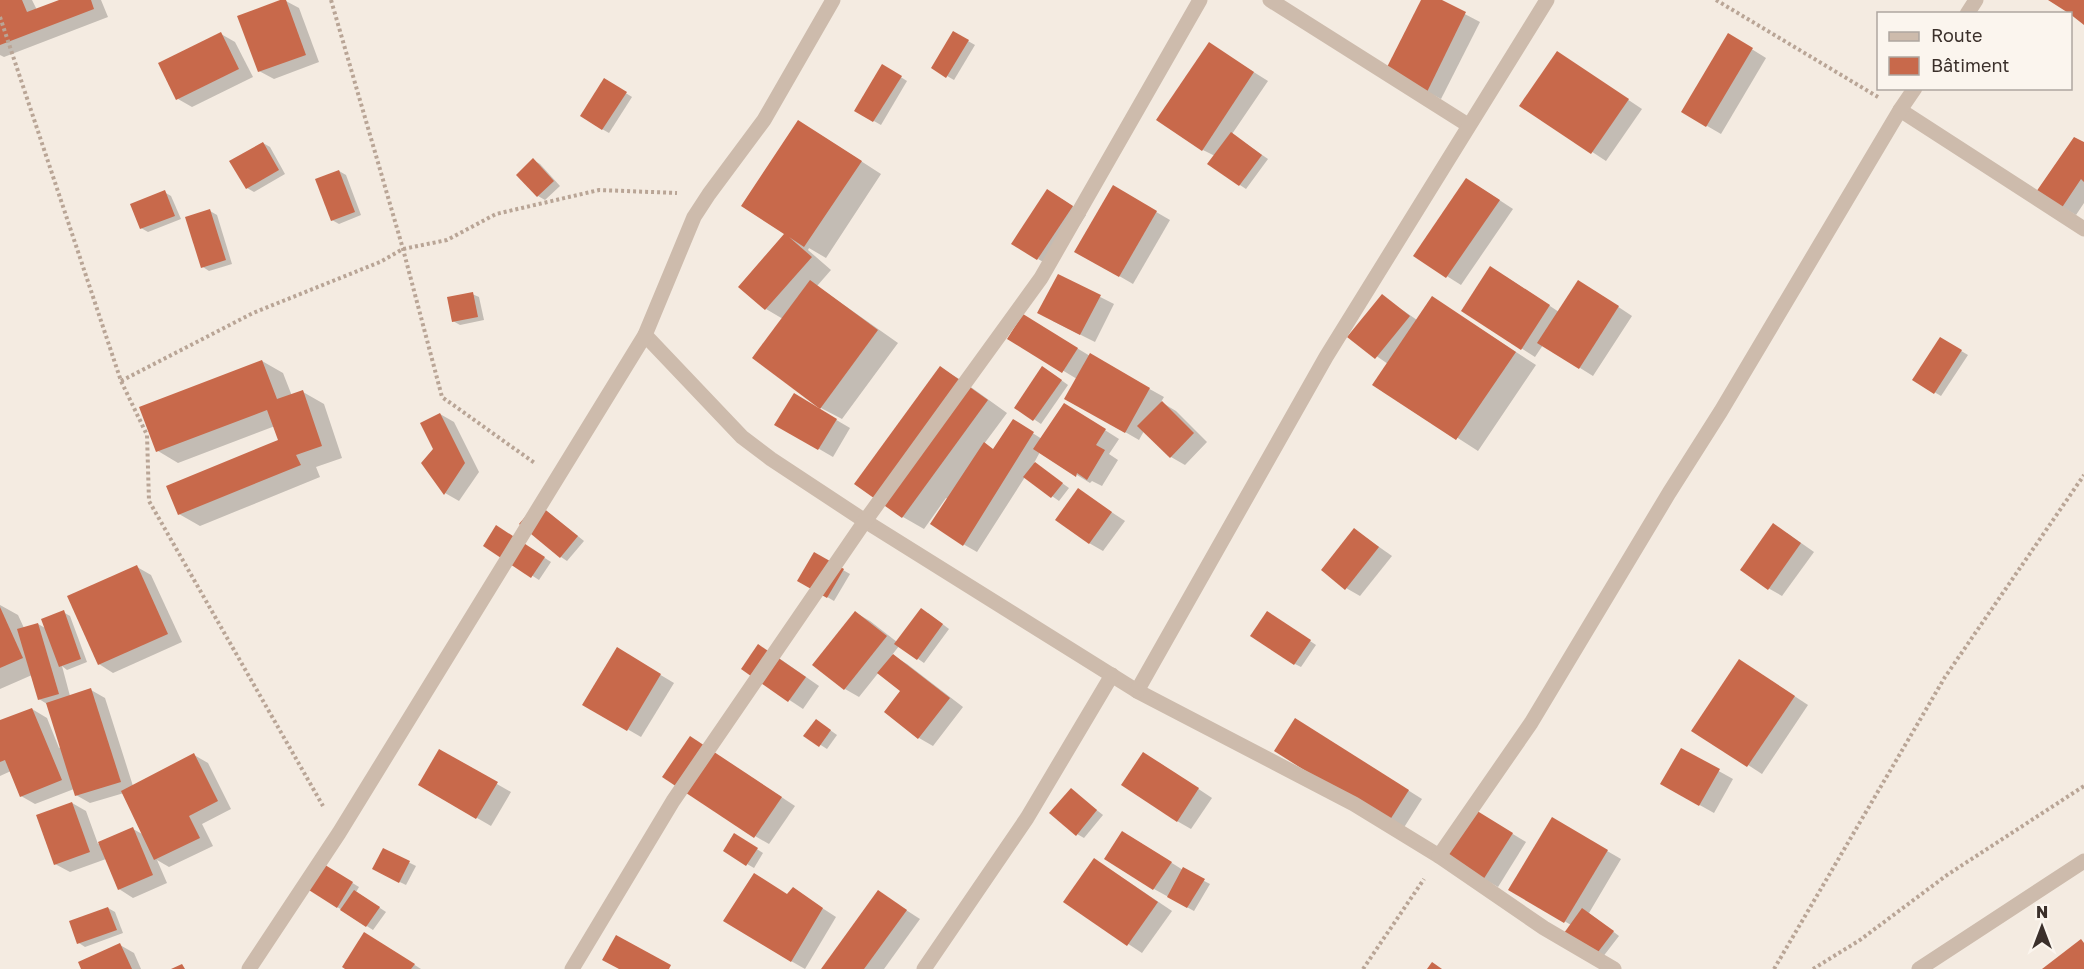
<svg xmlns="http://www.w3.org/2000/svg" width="2084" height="969" font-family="'Golos Text',sans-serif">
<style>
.shadow{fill:#0003}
.building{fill:#c8694b}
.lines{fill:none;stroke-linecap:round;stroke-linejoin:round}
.path{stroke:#b9a596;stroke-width:4;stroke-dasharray:3 3;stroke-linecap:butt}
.minor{stroke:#cdbbac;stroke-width:15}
</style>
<rect width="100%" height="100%" fill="#f4ebe1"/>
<g class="shadow">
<path d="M0,0H32L37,10L63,0H101L108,17L4,57L0,55Z"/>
<path d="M284,0L299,8L319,62L274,79L259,71Z"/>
<path d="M1423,0H1438L1480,22L1441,99L1401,78Z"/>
<path d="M954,33L975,45L954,80L933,68Z"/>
<path d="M221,34L235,42L253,77L192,107L178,99Z"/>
<path d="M1729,35L1766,58L1721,134L1683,112Z"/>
<path d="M1209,44L1268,81L1232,134L1268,159L1246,189L1240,185L1215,156L1203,150Z"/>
<path d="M1558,53L1642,109L1606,161L1522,106Z"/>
<path d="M883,66L907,81L881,125L856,111Z"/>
<path d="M605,80L632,97L609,133L602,129Z"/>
<path d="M819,134L881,174L826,258L809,248L808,250L831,270L817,286L898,343L842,419L821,408L754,358L783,319L766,309Z"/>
<path d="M263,143L270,147L285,174L254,192L247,188Z"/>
<path d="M2084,144V203L2076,215L2062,207Z"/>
<path d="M533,160L540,164L560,186L545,200L538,196Z"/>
<path d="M339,171L346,175L361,215L339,224L332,220Z"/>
<path d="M1113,187L1170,220L1133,284L1076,251Z"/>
<path d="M1481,188L1513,209L1461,285L1415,256Z"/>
<path d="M164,192L171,196L181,219L148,232L141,228Z"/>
<path d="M1062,199L1086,215L1052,267L1038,259Z"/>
<path d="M210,211L217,215L232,264L209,271L203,267Z"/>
<path d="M1059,276L1114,304L1095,342L1053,321Z"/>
<path d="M1505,276L1559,312L1593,290L1632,316L1593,376L1543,345L1535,357L1521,348Z"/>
<path d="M472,294L479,297L484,320L460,325L453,321Z"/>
<path d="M1382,296L1417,320L1433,298L1536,365L1478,451L1374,384L1388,364L1349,337Z"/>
<path d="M1037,324L1090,356L1164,397L1161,402L1176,411L1207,442L1185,465L1171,457L1144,431L1139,440L1066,398L1077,379L1009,338Z"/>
<path d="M1941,339L1968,355L1941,396L1914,380Z"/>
<path d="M262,361L283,373L292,396L303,392L324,404L342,458L316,467L320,477L200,526L179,514L280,441L275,426L178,463L158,451Z"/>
<path d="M940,368L961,380L1007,413L984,444L994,450L1013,421L1042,439L1078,413L1119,439L1109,454L1118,460L1102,486L1092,481L1090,483L1040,452L1034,463L1069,488L1059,501L1025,477L977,552L963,544L948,499L946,498L924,529L903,517L856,484Z"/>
<path d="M1050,372L1068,385L1041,424L1016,407Z"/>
<path d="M794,395L850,428L833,457L776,424Z"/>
<path d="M440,414L454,422L479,472L459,501L445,493L434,449Z"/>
<path d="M1078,490L1125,521L1103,551L1089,543Z"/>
<path d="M544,509L584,541L567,561L561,557Z"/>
<path d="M1355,530L1392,556L1360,596L1346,588Z"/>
<path d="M503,531L551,562L539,580L485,545Z"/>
<path d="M1787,533L1814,552L1782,596L1768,588Z"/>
<path d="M815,554L850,574L834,601L799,580Z"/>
<path d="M137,567L151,575L182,642L113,673L99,664Z"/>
<path d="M0,605L18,615L24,628L38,624L47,629L63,612L70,616L87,662L67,670L62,666L70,696L91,690L105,698L133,786L194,755L208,763L231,809L202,824L213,846L169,867L157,860L167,883L133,898L119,889L106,859L70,872L55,864L72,803L86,811L98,844L133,829L144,835L124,793L90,803L76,795L74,789L35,804L21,796L11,771L0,776V723L32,709L47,718L59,748L61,747L47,704L39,699L32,675L0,689Z"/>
<path d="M856,613L870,621L897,642L928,613L949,629L924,663L899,646L892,655L907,664L963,707L933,746L919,738L902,691L879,672L859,697L845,689L814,665Z"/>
<path d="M1274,617L1316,645L1301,667L1295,664Z"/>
<path d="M617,649L674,683L641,737L584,704Z"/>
<path d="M773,654L819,686L803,709L743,669Z"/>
<path d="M1753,669L1808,705L1762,774L1694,730Z"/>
<path d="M823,725L837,735L827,749L805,735Z"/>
<path d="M1309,728L1422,799L1403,829L1389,821Z"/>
<path d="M704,746L795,806L769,844L755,836Z"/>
<path d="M1681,750L1733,779L1714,813L1662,784Z"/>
<path d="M439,751L511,792L491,826L420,785Z"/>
<path d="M1158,762L1212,798L1191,829L1177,821Z"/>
<path d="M1071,790L1103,815L1084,838L1077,834Z"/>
<path d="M1488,819L1526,842L1498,887L1484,879Z"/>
<path d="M1552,819L1621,859L1589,913L1619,936L1602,958L1571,925L1510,889Z"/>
<path d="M735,835L763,853L754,868L747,864Z"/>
<path d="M1137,841L1183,870L1210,884L1194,911L1154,889Z"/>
<path d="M384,850L416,866L406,885L381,873Z"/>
<path d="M318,862L359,887L356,892L386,912L373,930L303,885Z"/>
<path d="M1108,868L1172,911L1142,953L1065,902Z"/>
<path d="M793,889L836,917L805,969L791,961Z"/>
<path d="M878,892L920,919L884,969H823Z"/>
<path d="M108,908L115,912L123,933L85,947L79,943Z"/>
<path d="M379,942L421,969H348Z"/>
<path d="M120,945L134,953L141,969H83Z"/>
</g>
<g class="building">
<path d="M0,0H22L27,12L59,0H91L94,9L0,45Z"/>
<path d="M280,0H286L306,55L258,72L237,16Z"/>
<path d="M1421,0H1442L1466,12L1427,92L1385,71Z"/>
<path d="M2048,0H2084V25L2070,14Z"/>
<path d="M953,31L969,40L946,78L931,68Z"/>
<path d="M221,32L239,69L176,100L158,63Z"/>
<path d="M1728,33L1753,48L1706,127L1681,112Z"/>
<path d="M1209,42L1254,72L1202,151L1156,120Z"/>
<path d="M1557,51L1629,99L1591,154L1519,106Z"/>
<path d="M882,64L902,76L873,122L854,111Z"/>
<path d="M604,78L627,92L602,130L580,116Z"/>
<path d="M798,120L862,161L804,247L789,237L812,257L765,310L738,287L784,234L741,206Z"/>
<path d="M1231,132L1262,155L1239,186L1207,164Z"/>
<path d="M2074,137L2084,142V182L2081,179L2061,209L2036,192Z"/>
<path d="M263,142L279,170L246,189L229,161Z"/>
<path d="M533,158L554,181L537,197L516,175Z"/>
<path d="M339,170L355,212L331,221L315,179Z"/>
<path d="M1466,178L1500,200L1446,278L1413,256Z"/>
<path d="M1113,185L1157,211L1119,277L1074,252Z"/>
<path d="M1047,189L1073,206L1037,260L1011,244Z"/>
<path d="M165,190L175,216L140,229L130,204Z"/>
<path d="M210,209L226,260L201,268L185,217Z"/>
<path d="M1490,266L1550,305L1521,350L1461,311Z"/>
<path d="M1058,274L1101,295L1080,335L1037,313Z"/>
<path d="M810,280L878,330L820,409L752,358Z"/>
<path d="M1578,280L1619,306L1579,369L1537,343Z"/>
<path d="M473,292L478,317L452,322L447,297Z"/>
<path d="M1382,294L1410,316L1375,359L1347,337Z"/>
<path d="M1432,296L1516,352L1456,440L1372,385Z"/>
<path d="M1023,314L1078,348L1062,373L1007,339Z"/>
<path d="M1940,337L1962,350L1934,394L1912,380Z"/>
<path d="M1090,353L1150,388L1125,433L1064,399Z"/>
<path d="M262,360L277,399L303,390L322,446L296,455L301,465L178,515L166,486L278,440L267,410L156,452L139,407Z"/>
<path d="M940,366L988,400L902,518L854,484Z"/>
<path d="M1042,366L1062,380L1033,421L1014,408Z"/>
<path d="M794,393L837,419L818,450L774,425Z"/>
<path d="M1162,401L1194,433L1170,458L1137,426Z"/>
<path d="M1064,403L1106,429L1096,445L1105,450L1087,480L1077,473L1076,477L1033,449Z"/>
<path d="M440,413L465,463L444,495L421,463L433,449L420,423Z"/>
<path d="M1013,419L1034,432L963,546L930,524L984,442L993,449Z"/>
<path d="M1035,462L1063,483L1051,498L1023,477Z"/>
<path d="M1078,488L1112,512L1089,544L1055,520Z"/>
<path d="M537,503L578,536L560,558L519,524Z"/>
<path d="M1773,523L1801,543L1768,590L1740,570Z"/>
<path d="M496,525L545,557L531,578L483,546Z"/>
<path d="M1354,528L1379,547L1345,590L1321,570Z"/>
<path d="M814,552L844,569L827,598L797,581Z"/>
<path d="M137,565L168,634L98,665L67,596Z"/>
<path d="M0,607L23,658L0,668Z"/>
<path d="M921,608L943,624L917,660L894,644Z"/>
<path d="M64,610L81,659L59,667L41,619Z"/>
<path d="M855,611L887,636L844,690L812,665Z"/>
<path d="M1267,611L1311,640L1294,665L1250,636Z"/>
<path d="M38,623L59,694L38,700L17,629Z"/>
<path d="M758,644L806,677L788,702L741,669Z"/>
<path d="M617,647L661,674L627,731L582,705Z"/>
<path d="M893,654L950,698L918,739L884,712L900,691L877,673Z"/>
<path d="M1739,659L1795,696L1747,767L1691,731Z"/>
<path d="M91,688L121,782L75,796L46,703Z"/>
<path d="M32,708L62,780L20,797L5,760L0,762V720Z"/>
<path d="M1295,718L1409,790L1388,823L1274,751Z"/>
<path d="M816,719L831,730L819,747L803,736Z"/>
<path d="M690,736L782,797L754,838L662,777Z"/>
<path d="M1681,748L1720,769L1699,806L1660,784Z"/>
<path d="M439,749L498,782L476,819L418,785Z"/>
<path d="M1143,752L1199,788L1177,822L1121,785Z"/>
<path d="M194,753L218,801L189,816L200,838L154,860L121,791Z"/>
<path d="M1071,788L1097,810L1076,836L1049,813Z"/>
<path d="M72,802L90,852L54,865L36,815Z"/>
<path d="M1474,809L1513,833L1483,880L1444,856Z"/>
<path d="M1552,817L1608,850L1564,923L1508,890Z"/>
<path d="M133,827L153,875L118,890L98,842Z"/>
<path d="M1122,831L1172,862L1153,890L1104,859Z"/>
<path d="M734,833L758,848L746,866L723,851Z"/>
<path d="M383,848L410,861L399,883L372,869Z"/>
<path d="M1094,858L1158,902L1127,946L1063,902Z"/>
<path d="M317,860L353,882L337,908L301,885Z"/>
<path d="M1183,867L1205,879L1187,908L1167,897Z"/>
<path d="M754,873L787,894L793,887L823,908L791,962L723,921Z"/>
<path d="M354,890L380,907L366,927L340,910Z"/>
<path d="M878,890L907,910L864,969H821Z"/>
<path d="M108,907L117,930L77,944L69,921Z"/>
<path d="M1582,908L1614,931L1595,956L1564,933Z"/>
<path d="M364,932L415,964L411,969H345L342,967Z"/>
<path d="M616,935L671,965L669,969H619L602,960Z"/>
<path d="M2081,939L2084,943V969H2042Z"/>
<path d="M120,943L132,969H81L78,962Z"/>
<path d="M1432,962L1442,969H1427Z"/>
<path d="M182,964L185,969H171Z"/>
</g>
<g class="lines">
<g class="path">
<path d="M331,0L403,249L442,397L536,464"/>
<path d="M1716,0L1878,97"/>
<path d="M0,17L121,381L147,435L149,501L323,806"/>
<path d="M121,381L253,313L380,262L403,249L447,240L496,214L599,190L677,193"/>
<path d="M1363,969L1424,879"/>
<path d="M1774,969L1945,677L2084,475"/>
<path d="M1813,969L1860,940L1947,875L2084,786"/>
</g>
<g class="minor">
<path d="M1270,0L1468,125"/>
<path d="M1967,14L1976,0"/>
<path d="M1900,110L2084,229"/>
<path d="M645,335L742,437L771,459L865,521L1137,691L1354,804L1439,856L1544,928L1614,969"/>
<path d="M1137,691L1326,357L1547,0"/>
<path d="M1439,856L1531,723L1669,493L1721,411L1900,110L1915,88"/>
<path d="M249,969L339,833L645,335L694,217L709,194L764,120L833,0"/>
<path d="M572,969L673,801L865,521L1041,278L1200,0"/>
<path d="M924,969L1027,818L1112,675"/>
<path d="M1919,969L2084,861"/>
</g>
</g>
<rect x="1877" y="12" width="195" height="78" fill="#fbf5ee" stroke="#aea6a0" stroke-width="1.5"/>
<rect x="1889" y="32" width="30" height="9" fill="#cdbbac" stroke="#aea6a0" stroke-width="1.5"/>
<text x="1931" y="42" font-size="18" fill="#3b302b">Route</text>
<rect x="1889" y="57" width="30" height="18" fill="#c8694b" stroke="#aea6a0" stroke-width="1.5"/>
<text x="1931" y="72" font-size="18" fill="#3b302b">Bâtiment</text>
<g transform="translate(2042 927)" stroke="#fbf5ee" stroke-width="4.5" paint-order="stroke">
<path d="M0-4.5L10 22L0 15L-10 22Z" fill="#3b302b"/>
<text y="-9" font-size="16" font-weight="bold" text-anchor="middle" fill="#3b302b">N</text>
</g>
</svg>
